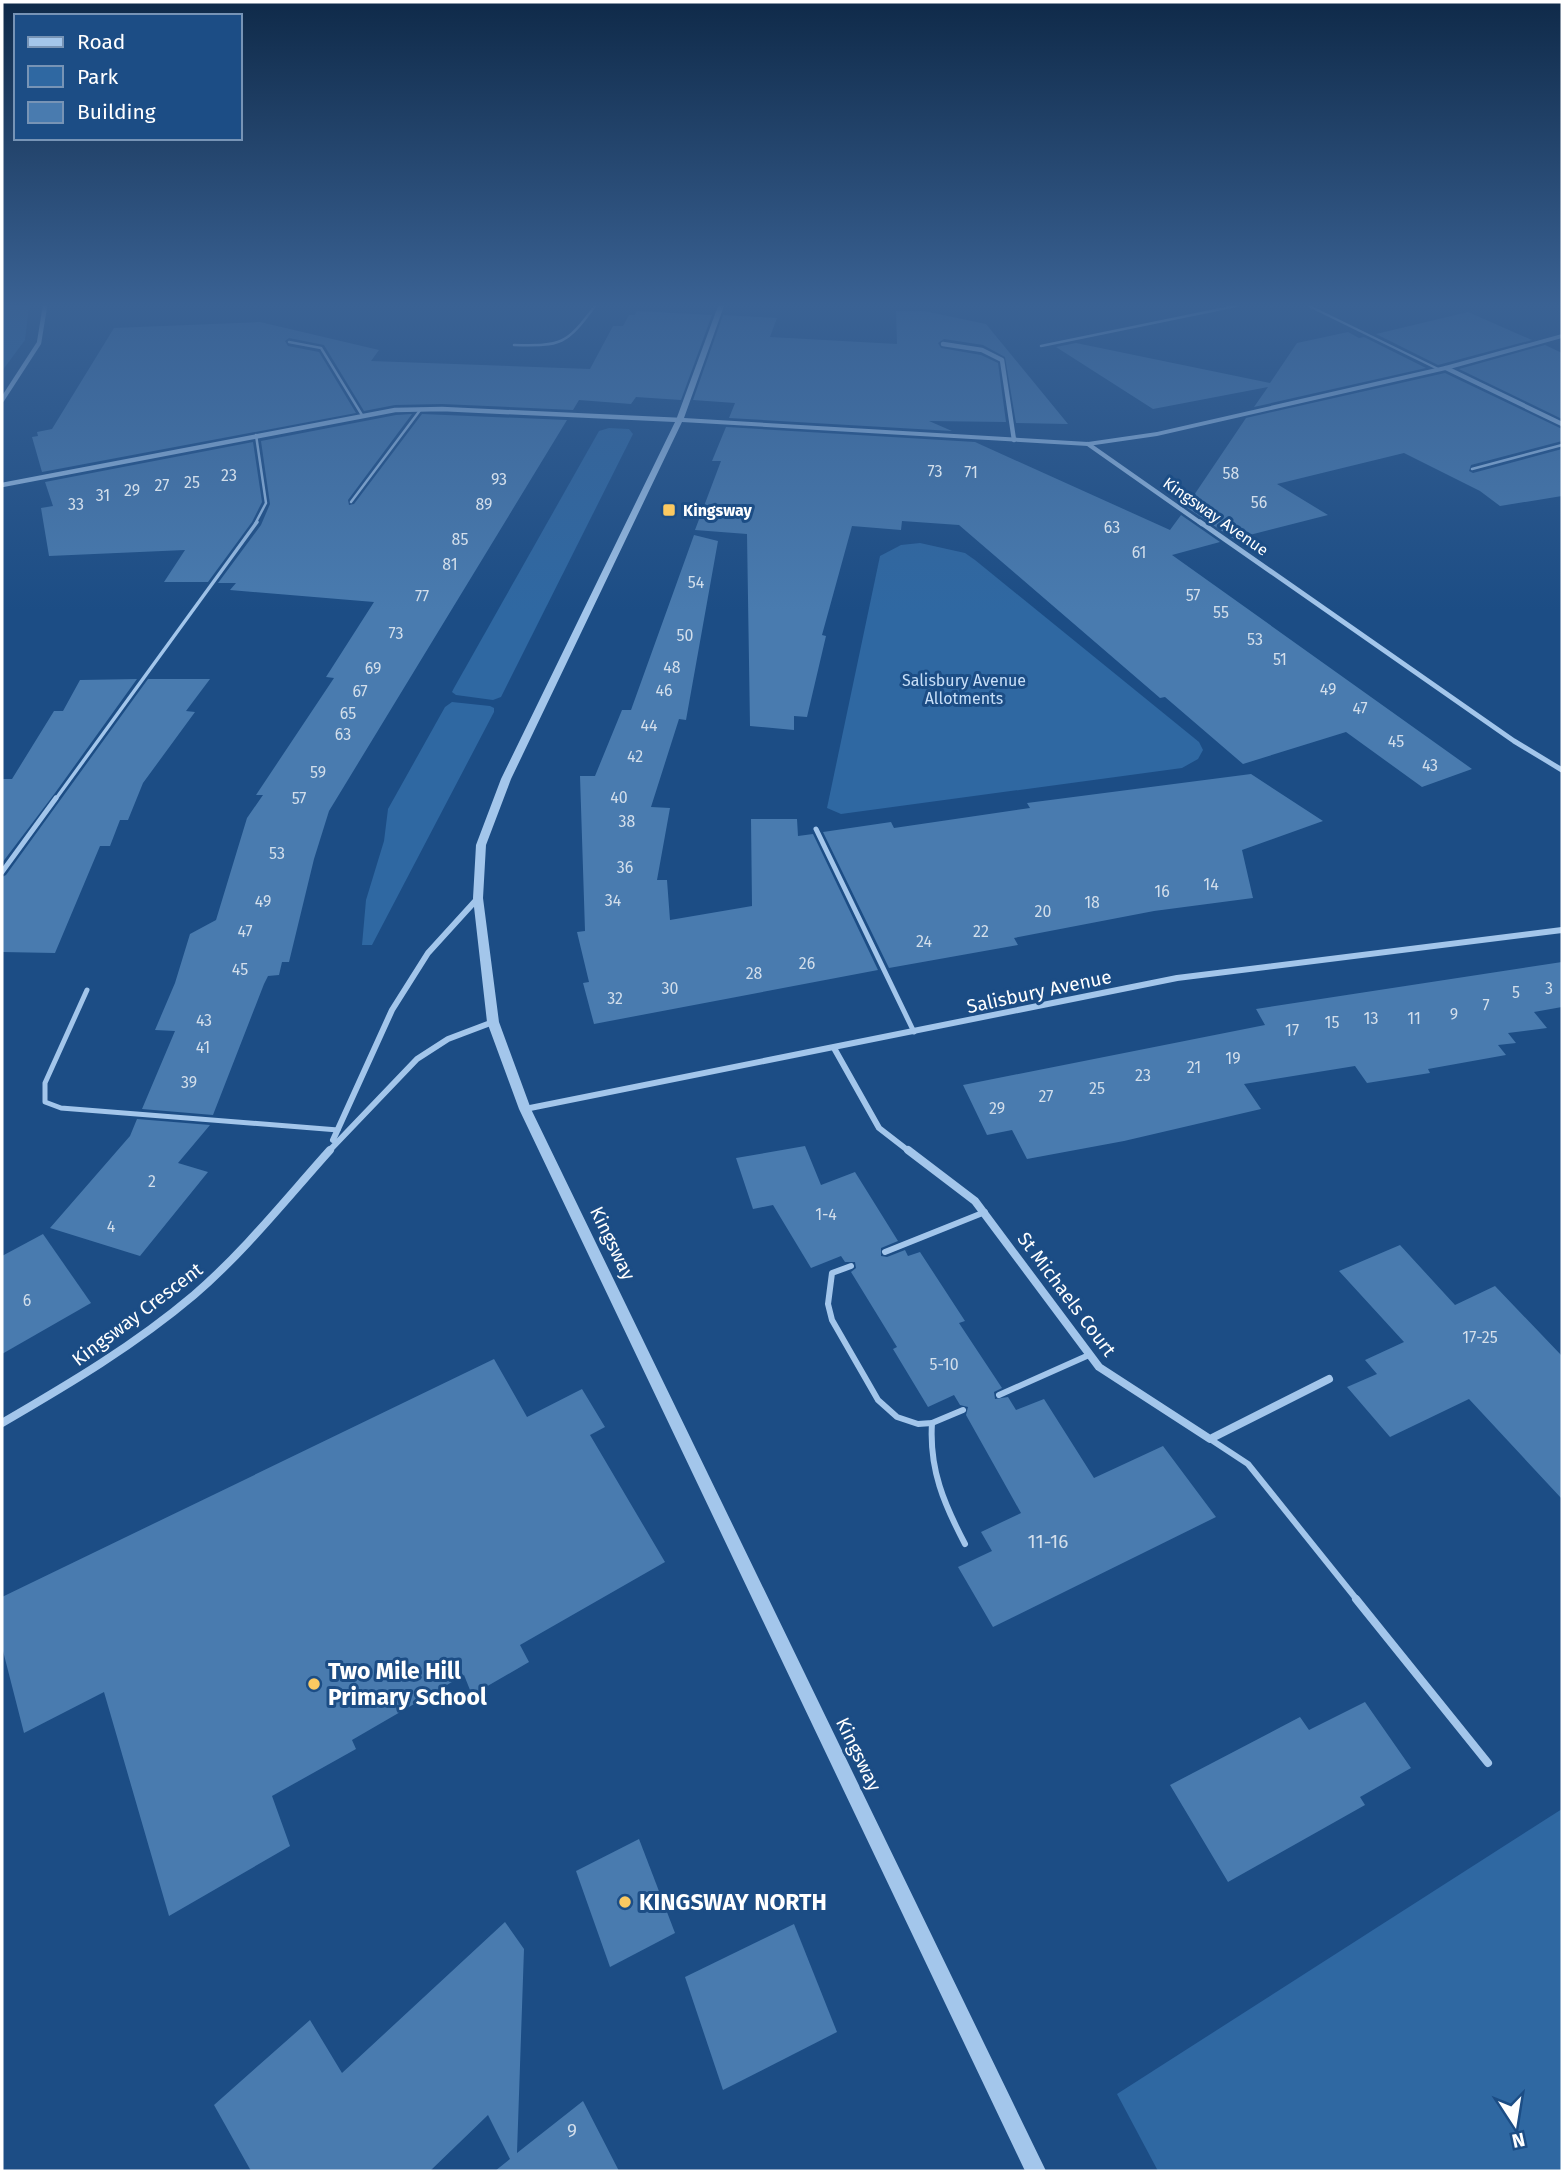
<svg xmlns="http://www.w3.org/2000/svg" width="1564" height="2173" font-family="'Fira Sans',sans-serif">
<style>
.green{fill:#2f68a2}
.building{fill:#497baf}
.lines{fill:none;stroke-linecap:round;stroke-linejoin:round}
.service-far4{stroke:#a3c6eb;stroke-width:2.5}
.service-far3{stroke:#a3c6eb;stroke-width:3.5}
.service-far2{stroke:#a3c6eb;stroke-width:5}
.service-far1{stroke:#a3c6eb;stroke-width:6}
.service{stroke:#a3c6eb;stroke-width:8}
.minor-far3{stroke:#a3c6eb;stroke-width:4.5}
.minor-far2{stroke:#a3c6eb;stroke-width:5}
.minor-far1{stroke:#a3c6eb;stroke-width:6}
.minor{stroke:#a3c6eb;stroke-width:8}
.tertiary{fill:#a3c6eb;fill-rule:evenodd}
.poi-dot{fill:#fbc961;stroke:#1c4d85;stroke-width:2.5}
.labels{text-anchor:middle;stroke-width:6;stroke-linejoin:round;paint-order:stroke}
.number-label{font-size:16px;fill:#d2deeb}
.far-poi-label{font-size:16px;font-weight:bold;fill:#fff;stroke:#1c4d85;text-anchor:start}
.far-street-label{font-size:16px;fill:#fff;stroke:#1c4d85}
.far-park-label{font-size:16px;fill:#c8dff8;stroke:#1c4d85}
.street-label{font-size:19px;fill:#fff;stroke:#1c4d85}
.near-number-label{font-size:19px;fill:#d2deeb}
.near-poi-label{font-size:23px;font-weight:bold;fill:#fff;stroke:#1c4d85;text-anchor:start}
</style>
<rect width="100%" height="100%" fill="#1c4d85"/>
<g class="green">
<path d="M2,306H29L25,340L2,371Z"/>
<path d="M609,428L629,429L633,434L501,697L493,700L456,695L452,692L454,688L599,431Z"/>
<path d="M920,543L965,553L975,560L1199,742L1203,750L1198,759L1182,768L841,814L827,808L880,556L901,545Z"/>
<path d="M452,702L490,706L494,708V712L372,945H362L366,900L384,841L388,809L445,707Z"/>
<path d="M1562,1809V2171H1158L1117,2094Z"/>
</g>
<g class="building">
<path d="M637,311L712,315L681,400L636,397L631,404L579,400L573,410L442,404L395,405L364,411L324,345L289,338L285,341L288,346L319,352L356,413L42,472L32,437L38,436L37,432L52,429L114,328L260,322L379,350L371,361L590,369L613,326H623L629,315H635Z"/>
<path d="M896,311H924L986,324L1068,424L1016,423L1005,357L983,345L944,339L938,343L941,348L981,355L998,363L1006,422L929,421L952,431L729,418L735,403L693,400L723,315L777,318L770,337L897,344Z"/>
<path d="M1468,312L1532,340L1438,365L1376,334Z"/>
<path d="M1348,332L1359,338L1364,337L1426,368L1254,407L1268,387L1153,409L1056,347L1076,343L1270,383L1297,343Z"/>
<path d="M1545,345L1562,353V419L1459,369Z"/>
<path d="M1445,373L1562,429V441L1471,465L1469,471L1473,473L1562,449V496L1500,506L1480,491L1404,453L1277,484L1328,515L1234,539L1186,507L1246,418Z"/>
<path d="M412,414L348,500L349,505L354,504L422,414L567,420L329,811L314,859L289,962H282L279,975L268,976L264,984L213,1115L142,1109L175,1031L155,1030L175,983L190,934L216,920L247,818L263,795H256L334,678L326,677L374,602L230,590L236,583H218L261,525L270,504L261,441L396,415Z"/>
<path d="M726,427L975,442L1170,530L1181,515L1220,542L1172,555L1472,769L1422,787L1346,732L1243,764L1165,697L1160,698L959,525L902,521L901,530L852,526L822,635L826,636L807,717L794,716V730L750,726L747,534L695,530L721,461H712Z"/>
<path d="M253,442L262,502L252,522L208,582H164L185,550L49,556L41,508L53,506L45,482Z"/>
<path d="M694,535L718,541L686,720L679,719L651,807L670,808L657,880H667L670,920L752,906L751,819H797L798,836L813,834L878,970L594,1024L583,983L589,982L577,932L585,931L580,776H595L622,710H631Z"/>
<path d="M137,679L55,793L2,863V779H12L54,711H63L80,680Z"/>
<path d="M148,679H210L186,711L195,712L143,783L128,820H120L110,846H100L55,953L2,952V877L6,875Z"/>
<path d="M1251,774L1323,821L1242,850L1253,898L1154,911L1014,938L1018,945L889,968L823,832L891,822L894,828L1030,808L1027,803Z"/>
<path d="M1562,962V1007L1534,1012L1547,1028L1508,1033L1516,1043L1498,1045L1506,1055L1428,1069L1430,1073L1367,1083L1355,1066L1244,1084L1261,1109L1124,1141L1027,1159L1012,1130L987,1135L963,1085L1265,1025L1256,1009Z"/>
<path d="M137,1119L210,1125L178,1163L208,1172L140,1256L50,1228L130,1136Z"/>
<path d="M805,1146L821,1185L855,1172L898,1241L881,1248V1256L887,1257L905,1250L908,1256L920,1252L965,1321L959,1323L1002,1388L994,1392L995,1399L1008,1397L1016,1410L1044,1399L1094,1478L1163,1446L1216,1517L993,1627L958,1567L992,1551L981,1532L1021,1513L966,1415L968,1407L960,1405L954,1395L928,1407L893,1349L897,1347L851,1272L856,1268L855,1262H845L841,1256L811,1268L773,1205L753,1209L736,1158Z"/>
<path d="M43,1234L91,1303L2,1354V1256Z"/>
<path d="M1400,1245L1455,1305L1495,1286L1562,1356V1499L1469,1399L1390,1437L1347,1387L1377,1374L1365,1360L1404,1342L1339,1271Z"/>
<path d="M494,1359L527,1417L582,1389L605,1427L590,1435L665,1562L520,1645L529,1662L472,1695L464,1675L352,1740L356,1749L272,1796L290,1846L169,1916L104,1692L24,1733L2,1647V1597Z"/>
<path d="M1365,1702L1411,1768L1360,1797L1365,1805L1228,1882L1170,1785L1300,1717L1309,1730Z"/>
<path d="M639,1839L675,1933L610,1967L576,1871Z"/>
<path d="M505,1922L524,1949L517,2153L583,2101L619,2171H495L510,2159L488,2115L430,2171H251L214,2105L310,2020L342,2073Z"/>
<path d="M794,1924L837,2032L723,2090L685,1977Z"/>
</g>
<g class="lines">
<g class="service-far4">
<path d="M1309,306L1438,369"/>
<path d="M289,342L321,348L362,415"/>
<path d="M514,345C562,346 566,345 595,306"/>
<path d="M1041,346L1236,306"/>
<path d="M1472,469L1562,445"/>
<path d="M351,502L421,409"/>
<path d="M255,524L266,503L256,435"/>
</g>
<path class="service-far3" d="M55,800L257,522"/>
<g class="service-far2">
<path d="M816,829L914,1032"/>
<path d="M2,872L56,798"/>
<path d="M87,990L45,1083V1102L61,1108L338,1130"/>
</g>
<g class="service-far1">
<path d="M885,1252L985,1212"/>
<path d="M851,1266L832,1273L828,1304L832,1320L878,1400L897,1417L918,1424L932,1423L963,1410"/>
<path d="M999,1395L1089,1355"/>
<path d="M932,1423C929,1469 944,1504 965,1544"/>
<path d="M1210,1439L1248,1464L1358,1601"/>
</g>
<path class="service" d="M1356,1599L1488,1763"/>
<g class="minor-far3">
<path d="M943,344L982,350L1002,360L1014,440"/>
<path d="M1446,368L1562,424"/>
<path d="M2,400L39,343L45,306"/>
<path d="M1088,444L1202,524"/>
<path d="M2,485L395,410L442,409L680,420"/>
</g>
<path class="minor-far2" d="M1200,522L1514,741L1562,770"/>
<g class="minor-far1">
<path d="M834,1048L879,1128L910,1152"/>
<path d="M525,1109L1177,978L1562,930"/>
<path d="M333,1140L392,1010L428,953L478,898"/>
<path d="M328,1152L417,1059L448,1039L493,1022"/>
</g>
<g class="minor">
<path d="M908,1150L975,1201L1099,1367L1210,1439L1329,1379"/>
<path d="M2,1423C69,1384 135,1345 194,1295C244,1252 286,1199 330,1150"/>
</g>
<path class="tertiary" d="M718,306H724L684,418L1088,442L1157,432L1445,366L1562,334V338L1446,370L1157,436L1088,446L682,422L511,779L486,845L483,898L499,1022L531,1109L1046,2171H1025L519,1109L487,1022L473,898L476,845L501,779L676,420Z"/>
</g>
<linearGradient id="sky" x2="0" y2="1"><stop stop-color="#0f2a49"/><stop offset="0.5" stop-color="#3a6294"/><stop offset="1" stop-color="#3a6294" stop-opacity="0"/></linearGradient>
<rect width="1564" height="611" fill="url(#sky)"/>
<g class="poi-dot">
<rect x="662" y="503" width="14" height="14" rx="3.5"/>
<circle cx="314" cy="1684" r="7"/>
<circle cx="625" cy="1902" r="7"/>
</g>
<g class="labels">
<g class="number-label">
<text x="935" y="477">73</text>
<text x="971" y="478">71</text>
<text x="1231" y="479">58</text>
<text x="229" y="481">23</text>
<text x="499" y="485">93</text>
<text x="192" y="488">25</text>
<text x="162" y="491">27</text>
<text x="132" y="496">29</text>
<text x="103" y="501">31</text>
<text x="1259" y="508">56</text>
<text x="76" y="510">33</text>
<text x="484" y="510">89</text>
<text x="1112" y="533">63</text>
<text x="460" y="545">85</text>
<text x="1139" y="558">61</text>
<text x="450" y="570">81</text>
<text x="696" y="588">54</text>
<text x="1193" y="601">57</text>
<text x="422" y="602">77</text>
<text x="1221" y="618">55</text>
<text x="396" y="639">73</text>
<text x="685" y="641">50</text>
<text x="1255" y="645">53</text>
<text x="1280" y="665">51</text>
<text x="672" y="673">48</text>
<text x="373" y="674">69</text>
<text x="1328" y="695">49</text>
<text x="664" y="696">46</text>
<text x="360" y="697">67</text>
<text x="1360" y="714">47</text>
<text x="348" y="719">65</text>
<text x="649" y="731">44</text>
<text x="343" y="740">63</text>
<text x="1396" y="747">45</text>
<text x="635" y="762">42</text>
<text x="1430" y="771">43</text>
<text x="318" y="778">59</text>
<text x="619" y="803">40</text>
<text x="299" y="804">57</text>
<text x="627" y="827">38</text>
<text x="277" y="859">53</text>
<text x="625" y="873">36</text>
<text x="1211" y="890">14</text>
<text x="1162" y="897">16</text>
<text x="613" y="906">34</text>
<text x="263" y="907">49</text>
<text x="1092" y="908">18</text>
<text x="1043" y="917">20</text>
<text x="245" y="937">47</text>
<text x="981" y="937">22</text>
<text x="924" y="947">24</text>
<text x="807" y="969">26</text>
<text x="240" y="975">45</text>
<text x="754" y="979">28</text>
<text x="670" y="994">30</text>
<text x="1549" y="994">3</text>
<text x="1516" y="998">5</text>
<text x="615" y="1004">32</text>
<text x="1486" y="1011">7</text>
<text x="1454" y="1020">9</text>
<text x="1371" y="1024">13</text>
<text x="1414" y="1024">11</text>
<text x="204" y="1026">43</text>
<text x="1332" y="1028">15</text>
<text x="1292" y="1036">17</text>
<text x="203" y="1053">41</text>
<text x="1233" y="1064">19</text>
<text x="1194" y="1073">21</text>
<text x="1143" y="1081">23</text>
<text x="189" y="1088">39</text>
<text x="1097" y="1094">25</text>
<text x="1046" y="1102">27</text>
<text x="997" y="1114">29</text>
<text x="152" y="1187">2</text>
<text x="826" y="1220">1-4</text>
<text x="111" y="1232">4</text>
<text x="27" y="1306">6</text>
<text x="1480" y="1343">17-25</text>
<text x="944" y="1370">5-10</text>
</g>
<g class="far-poi-label">
<text x="683" y="516">Kingsway</text>
</g>
<g class="far-street-label">
<text transform="translate(1216 516) rotate(35)" y="6">Kingsway Avenue</text>
</g>
<g class="far-park-label">
<text x="964" y="686">Salisbury Avenue<tspan x="964" dy="18">Allotments</tspan></text>
</g>
<g class="street-label">
<text transform="translate(1039 991) rotate(-12)" y="7">Salisbury Avenue</text>
<text transform="translate(613 1243) rotate(64)" y="7">Kingsway</text>
<text transform="translate(1067 1294) rotate(53)" y="7">St Michaels Court</text>
<text transform="translate(137 1314) rotate(-37)" y="7">Kingsway Crescent</text>
<text transform="translate(859 1754) rotate(64)" y="7">Kingsway</text>
</g>
<g class="near-number-label">
<text x="1048" y="1548">11-16</text>
<text x="572" y="2137">9</text>
</g>
<g class="near-poi-label">
<text x="328" y="1679">Two Mile Hill<tspan x="328" dy="26">Primary School</tspan></text>
<text x="639" y="1910">KINGSWAY NORTH</text>
</g>
</g>
<rect width="1564" height="2173" fill="none" stroke="#ffffff" stroke-width="7"/>
<rect x="14" y="14" width="228" height="126" fill="#1c4d85" stroke="#7794b6" stroke-width="2"/>
<rect x="28" y="37" width="35" height="10" fill="#a3c6eb" stroke="#7794b6" stroke-width="2"/>
<text x="77" y="49" font-size="21" fill="#ffffff">Road</text>
<rect x="28" y="66" width="35" height="21" fill="#2f68a2" stroke="#7794b6" stroke-width="2"/>
<text x="77" y="84" font-size="21" fill="#ffffff">Park</text>
<rect x="28" y="102" width="35" height="21" fill="#497baf" stroke="#7794b6" stroke-width="2"/>
<text x="77" y="119" font-size="21" fill="#ffffff">Building</text>
<g transform="translate(1515 2124) rotate(168)" stroke="#1c4d85" stroke-width="5" paint-order="stroke">
<path d="M0-5L12 26L0 18L-12 26Z" fill="#ffffff"/>
<text y="-10" font-size="19" font-weight="bold" text-anchor="middle" fill="#ffffff">N</text>
</g>
</svg>
